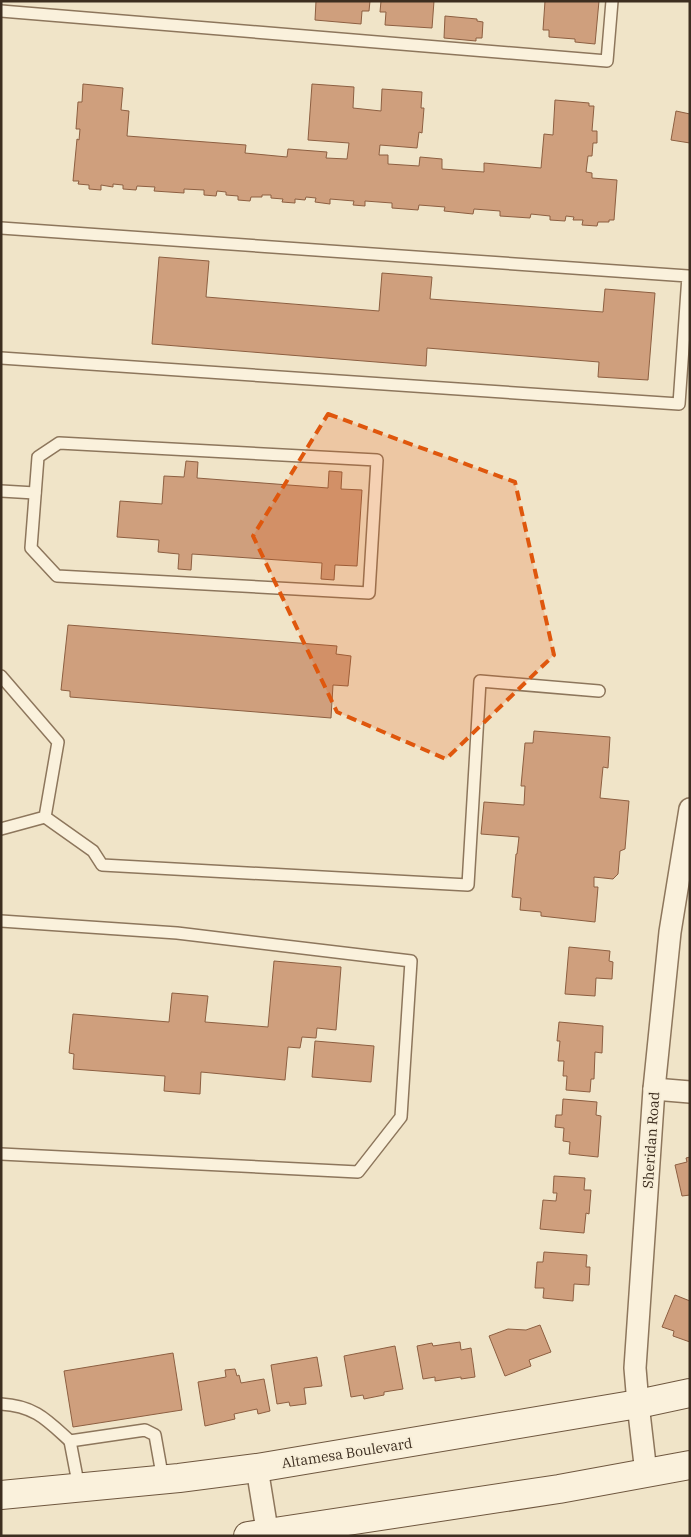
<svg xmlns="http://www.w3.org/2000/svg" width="691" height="1537" font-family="'IBM Plex Serif',serif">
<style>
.building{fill:#cf9f7d;stroke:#8d5f41}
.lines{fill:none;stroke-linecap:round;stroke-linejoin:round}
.service-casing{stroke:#8d765c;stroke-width:14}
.minor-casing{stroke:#8d765c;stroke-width:24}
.secondary-casing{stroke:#6f573f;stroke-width:30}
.service{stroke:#faf1dc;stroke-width:11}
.minor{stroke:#faf1dc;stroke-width:21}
.secondary{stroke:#faf1dc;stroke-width:28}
.marked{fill:#df570d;fill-opacity:0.2;stroke:#df570d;stroke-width:4;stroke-dasharray:10 6;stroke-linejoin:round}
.labels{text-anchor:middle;stroke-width:4;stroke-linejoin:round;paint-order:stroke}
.street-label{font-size:14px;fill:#3d2e20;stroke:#f7eed8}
</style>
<rect width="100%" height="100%" fill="#f0e4c8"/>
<g class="building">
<path d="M316,1H370L369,11H362L361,24L315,20Z"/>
<path d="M381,1H434L432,28L385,25L386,12H380Z"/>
<path d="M545,1H599L595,44L575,42V39L549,37V30H543Z"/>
<path d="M445,16L477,19V21L483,22L482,38H476V41L444,38Z"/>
<path d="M83,84L123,88L121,110L129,111L127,136L246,145L245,153L287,157L288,149L327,152L326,158L347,159L349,143L308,140L312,84L354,87L353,108L381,111L382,89L422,92L421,108H424L422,133L419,132L417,148L380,145L379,155H388V164L419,166L420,157L442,159V169L484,172V163L541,168L544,134L553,135L555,100L589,103V106H594L592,131H597V143H593L592,156H588L586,172L592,173V178L617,180L614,220H609V222H598L597,226L582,225L583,220H573L574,217L566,216L565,221L550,220V216L531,214L530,218L500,216V211L474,209L473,214L444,211L445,207L419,205L418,210L392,208V203L365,201V206L353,205L354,201L330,199V204L315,202L316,198L306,197L305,200L295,199V203L282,202L283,199L271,198V195H262V197H251L250,201L238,200V196L226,195V192L217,191L216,196L204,195V190L184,189V193L154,191L155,187L137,186L136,190L123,189V185L113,184V187L101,185V190L89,189V185L78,184L79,181H73L77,139L79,140L80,129H76L78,102H82Z"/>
<path d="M676,111L690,114V143L671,140Z"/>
<path d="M159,257L209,261L206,297L379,311L382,273L432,277L430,299L603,312L605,289L655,293L648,380L598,377L599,362L427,348L426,366L152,344Z"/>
<path d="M186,461L198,462L197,478L328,488L329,471L342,472L341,489L362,490L357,566L335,565L334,580L321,579L322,563L192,554L191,570L178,569L179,554L158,552L159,540L117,537L120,501L162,504L164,476L184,477Z"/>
<path d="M68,625L337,646L336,654L351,656L348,686L333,685L331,718L70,697V691L61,690Z"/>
<path d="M534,731L610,737L608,768L603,767L600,798L629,801L625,849L620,851L618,874L613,879L594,877V887H598L595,922L541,916V912L520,910L521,898L512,897L516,854H517L519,837L481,834L484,802L524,805L525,786H521L525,743H533Z"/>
<path d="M569,947L610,951L609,961L613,962L612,979L596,978L595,996L565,994Z"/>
<path d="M274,961L341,967L336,1030L317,1028L316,1038L302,1037L300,1048L288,1047L285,1080L201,1072L200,1094L164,1091L165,1076L73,1069L74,1054L69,1053L73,1014L169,1022L172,993L208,996L205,1022L268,1027Z"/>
<path d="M559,1022L603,1026L602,1053L595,1052L594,1079H591L590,1092L566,1090L567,1076H563L564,1061H558L560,1041H557Z"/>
<path d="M315,1041L374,1046L371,1082L312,1077Z"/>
<path d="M563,1099L597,1102L596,1115L601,1116L598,1157L569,1154L570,1142L563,1141L564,1128L555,1127L556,1115H562Z"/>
<path d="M690,1157V1195L682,1196L675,1165L687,1162L686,1158Z"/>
<path d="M554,1176L585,1178L584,1190H591L589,1214L586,1213L584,1233L540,1229L543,1200L556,1201L557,1193H553Z"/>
<path d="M544,1252L587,1255L586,1267H590L589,1285L574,1284L573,1301L543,1298L544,1288H535L537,1262H543Z"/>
<path d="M675,1295L690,1301V1342L673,1336L674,1331L662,1327Z"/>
<path d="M540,1325L551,1352L529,1360L531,1366L505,1376L489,1336L508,1329L526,1330Z"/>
<path d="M460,1342L461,1350L471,1348L475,1377L461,1379V1377L435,1381V1377L423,1379L417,1346L432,1343L433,1346Z"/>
<path d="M395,1346L403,1389L384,1392V1395L364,1399L363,1395L351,1397L344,1356Z"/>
<path d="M173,1353L182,1410L73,1427L64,1371Z"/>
<path d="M317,1357L322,1386L304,1388L306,1404L290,1406L289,1402L277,1404L271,1365Z"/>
<path d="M235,1369L237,1376L239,1375L241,1383L264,1379L270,1411L258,1414L257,1409L234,1414L235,1419L205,1426L198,1382L226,1377L225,1370Z"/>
</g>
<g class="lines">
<g class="service-casing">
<g id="service">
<path d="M1,11L607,61L612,1"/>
<path d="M1,228L688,276L679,404L1,358"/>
<path d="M59,443L377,460L369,593L57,576L31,548L38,457Z"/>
<path d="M1,491L35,493"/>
<path d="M1,676L58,742L45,817L1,829"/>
<path d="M45,817L93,851L102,865L468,885L480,681L599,691"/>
<path d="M1,921L177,933L411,961L401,1117L358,1172L1,1154"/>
<path d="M1,1404C35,1406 47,1420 70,1441"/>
<path d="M79,1488L70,1441L145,1430L155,1435L163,1480"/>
</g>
</g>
<g class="minor-casing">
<g id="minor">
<path d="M654,1089L690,1092"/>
<path d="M257,1468L268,1536"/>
<path d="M646,1473L638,1404L635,1368L654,1089L670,932L690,809"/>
</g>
</g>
<g class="secondary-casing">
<g id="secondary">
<path d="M1,1495L179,1478L257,1468L638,1404L690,1393"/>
<path d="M248,1536L559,1489L690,1465"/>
</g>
</g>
<use href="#service" class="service"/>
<use href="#minor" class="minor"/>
<use href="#secondary" class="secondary"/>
</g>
<path class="marked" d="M328,414L515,482L554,655L446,759L337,712L253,536Z"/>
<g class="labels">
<g class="street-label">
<text transform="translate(651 1140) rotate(-86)" y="5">Sheridan Road</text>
<text transform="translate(347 1453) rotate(-9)" y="5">Altamesa Boulevard</text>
</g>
</g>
<rect width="691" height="1537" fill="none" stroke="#3d2e20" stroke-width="5"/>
</svg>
